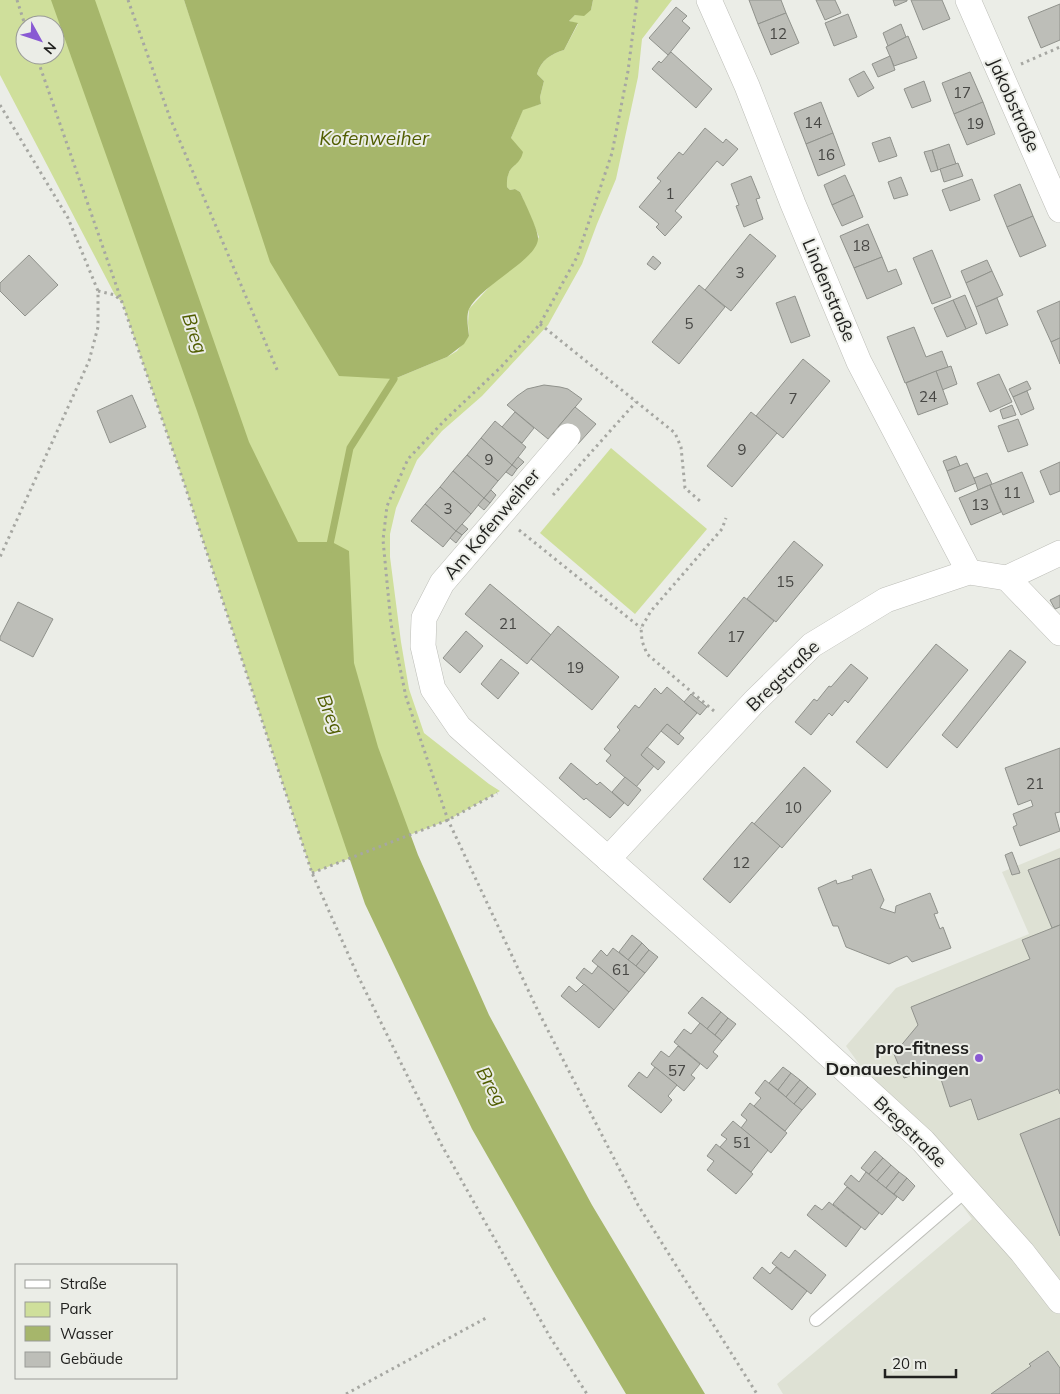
<svg xmlns="http://www.w3.org/2000/svg" width="1060" height="1394" font-family="Mulish,sans-serif">
<style>
.built{fill:#dee1d4}
.green{fill:#cfdf9b;fill-rule:evenodd}
.water{fill:#a6b66b}
.lines{fill:none;stroke-linecap:round;stroke-linejoin:round}
.stream{stroke:#a6b66b;stroke-width:7}
.building{fill:#bdbeb8;stroke:#90928c}
.service-casing{stroke:#bdbeb8;stroke-width:14}
.minor-casing{stroke:#bdbeb8;stroke-width:26}
.path{stroke:#a6a7a2;stroke-width:3;stroke-dasharray:2.5 4;stroke-linecap:butt}
.service{stroke:#fff;stroke-width:12}
.minor{stroke:#fff;stroke-width:25}
.poi-dot{fill:#8959d3;stroke:#ebede7;stroke-width:2}
.labels{text-anchor:middle;stroke-width:4;stroke-linejoin:round;paint-order:stroke}
.number-label{font-size:15px;fill:#484845}
.street-label{font-size:18px;fill:#21211f;stroke:#ebede7}
.poi-label{font-size:18px;font-weight:bold;fill:#21211f;stroke:#ebede7;text-anchor:end}
.water-label{font-size:19px;font-style:italic;fill:#505d00;stroke:#ebede7}
</style>
<rect width="100%" height="100%" fill="#ebede7"/>
<path class="built" d="M1060,848V1394H783L777,1384L972,1219L846,1046L896,988L1029,934L1002,872Z"/>
<g class="green">
<path d="M0,0H184L217,96L394,379L447,357L457,351L469,336L468,323L469,309L493,283L528,255L539,237L520,192L515,189L510,190L507,187C507,178 507,171 515,165L511,138L523,109L541,104L540,97L544,81L537,74C541,60 551,54 564,50L578,24L569,21L575,15L591,10L593,0H672L642,39L638,77L616,179L597,224L582,264L548,325L482,396L442,431L417,460L396,508L390,534V557L401,642L409,689L424,733L489,784L500,791L448,820L312,873L185,486L122,302L115,295L0,75ZM25,25H55V55H25Z"/>
<path d="M611,448L707,529L635,614L540,533Z"/>
</g>
<g class="water">
<path d="M51,0H95L249,442L298,542H332L349,551L354,663L378,747L418,855L489,1015L592,1205L705,1394H626L553,1271L472,1129L365,904L197,411Z"/>
<path d="M184,0H593L591,10L584,16L575,15L569,21L578,23L564,50C551,54 541,60 537,74L544,81L540,97L541,104L523,110L511,138L523,152C519,169 506,163 507,187L510,190L515,189L520,192C524,201 539,231 538,239C537,260 481,285 469,309C466,316 468,328 469,336L464,344L447,357L394,379L339,376L270,262Z"/>
</g>
<g class="lines">
<path class="stream" d="M329,549L350,448L394,379"/>
</g>
<g class="building">
<path d="M749,0H781L786,13L758,24Z"/>
<path d="M816,0H835L841,13L825,20Z"/>
<path d="M893,0H907V1L895,6Z"/>
<path d="M911,0H942L950,19L923,30Z"/>
<path d="M1060,4V40L1041,48L1028,17Z"/>
<path d="M676,7L687,16L682,21L690,28L668,55L649,38Z"/>
<path d="M786,13L799,43L771,55L758,24Z"/>
<path d="M848,14L857,37L834,46L825,23Z"/>
<path d="M901,24L906,37L888,46L883,33Z"/>
<path d="M908,36L917,58L894,66L886,47Z"/>
<path d="M671,52L712,89L696,108L652,69L659,61L661,63Z"/>
<path d="M890,56L895,70L878,77L872,64Z"/>
<path d="M864,71L874,88L858,97L849,79Z"/>
<path d="M970,72L983,102L954,114L942,83Z"/>
<path d="M924,81L931,101L912,108L904,89Z"/>
<path d="M821,102L833,133L806,144L794,113Z"/>
<path d="M983,102L995,134L967,145L954,114Z"/>
<path d="M705,128L723,143L726,139L738,149L723,166L717,161L675,211L682,217L665,236L656,227L659,224L639,207L661,181L657,178L679,152L683,155Z"/>
<path d="M833,133L845,165L818,176L806,144Z"/>
<path d="M890,137L897,156L879,162L872,143Z"/>
<path d="M949,144L956,164L938,170L932,150Z"/>
<path d="M932,150L938,170L931,172L924,152Z"/>
<path d="M958,163L963,176L944,182L940,169Z"/>
<path d="M845,175L854,195L832,205L824,185Z"/>
<path d="M751,176L760,198L756,199L763,219L744,227L736,206L739,205L731,184Z"/>
<path d="M901,177L908,195L894,199L888,182Z"/>
<path d="M972,179L980,200L950,211L942,190Z"/>
<path d="M1020,184L1033,216L1007,227L994,195Z"/>
<path d="M854,195L863,217L842,226L832,205Z"/>
<path d="M1033,216L1046,246L1020,257L1007,227Z"/>
<path d="M868,224L882,257L854,268L840,236Z"/>
<path d="M750,234L776,256L731,311L705,290Z"/>
<path d="M932,250L951,297L932,304L913,258Z"/>
<path d="M29,255L58,285L25,316L0,291V283Z"/>
<path d="M653,256L661,263L655,270L647,264Z"/>
<path d="M882,257L888,272L896,269L902,284L867,299L854,268Z"/>
<path d="M987,260L992,271L966,283L961,271Z"/>
<path d="M992,271L1003,295L976,307L966,283Z"/>
<path d="M699,285L725,307L679,364L652,342Z"/>
<path d="M965,295L977,324L966,329L953,300Z"/>
<path d="M795,296L810,336L791,343L776,303Z"/>
<path d="M997,298L1008,325L986,334L976,307Z"/>
<path d="M953,300L966,329L947,337L934,308Z"/>
<path d="M1060,301V338L1051,342L1037,311Z"/>
<path d="M914,327L926,357L942,351L948,367L905,383L887,337Z"/>
<path d="M1060,338V364L1051,342Z"/>
<path d="M803,359L830,381L783,438L756,416Z"/>
<path d="M951,366L957,384L942,390L936,371Z"/>
<path d="M936,371L948,404L918,415L906,383Z"/>
<path d="M999,374L1012,402L990,412L977,383Z"/>
<path d="M1027,381L1031,389L1013,397L1009,389Z"/>
<path d="M544,385L560,387L568,389L582,399L548,439L507,405L517,396L527,389Z"/>
<path d="M1027,391L1034,409L1021,415L1013,397Z"/>
<path d="M132,395L146,427L110,443L97,411Z"/>
<path d="M1012,405L1016,415L1003,419L1000,410Z"/>
<path d="M575,407L596,424L578,444L558,427Z"/>
<path d="M515,412L534,428L522,443L502,427Z"/>
<path d="M751,412L777,433L732,487L707,466Z"/>
<path d="M1018,419L1028,445L1008,452L998,426Z"/>
<path d="M495,421L526,447L512,465L481,438Z"/>
<path d="M481,438L512,465L498,481L467,455Z"/>
<path d="M467,455L498,481L484,498L453,471Z"/>
<path d="M956,456L960,466L947,471L943,461Z"/>
<path d="M518,457L524,462L517,469L512,465Z"/>
<path d="M1060,462V491L1050,495L1040,471Z"/>
<path d="M967,463L976,483L955,492L947,471Z"/>
<path d="M512,465L517,469L512,476L506,472Z"/>
<path d="M453,471L484,498L471,514L440,487Z"/>
<path d="M1022,472L1034,502L1003,515L990,485Z"/>
<path d="M987,473L992,484L978,490L974,478Z"/>
<path d="M990,485L1001,512L971,525L959,498Z"/>
<path d="M440,487L471,514L456,531L425,504Z"/>
<path d="M491,490L496,495L490,503L484,498Z"/>
<path d="M484,498L490,503L484,510L478,505Z"/>
<path d="M425,504L456,531L443,547L411,521Z"/>
<path d="M462,524L468,529L462,535L456,531Z"/>
<path d="M456,531L462,535L456,543L450,538Z"/>
<path d="M794,541L823,565L776,622L747,599Z"/>
<path d="M490,584L551,635L527,664L465,614Z"/>
<path d="M1060,595V607L1055,609L1050,600Z"/>
<path d="M744,597L774,621L727,677L698,653Z"/>
<path d="M18,602L53,619L33,657L0,640V637Z"/>
<path d="M558,626L619,677L592,710L531,659Z"/>
<path d="M466,631L483,646L460,673L443,658Z"/>
<path d="M936,644L968,670L887,768L856,742Z"/>
<path d="M1010,650L1026,662L957,748L942,735Z"/>
<path d="M501,659L519,673L498,699L481,684Z"/>
<path d="M851,664L868,678L848,703L845,700L832,716L829,713L811,735L795,722L814,699L817,701L829,686L831,687Z"/>
<path d="M667,687L697,713L679,734L667,724L641,755L654,766L636,787L606,761L611,755L604,749L620,730L617,727L635,705L639,708L655,688L661,694Z"/>
<path d="M691,694L707,707L700,715L684,702Z"/>
<path d="M667,724L684,738L678,745L661,731Z"/>
<path d="M647,747L665,762L658,770L641,755Z"/>
<path d="M1060,748V812L1055,813L1060,831L1020,846L1013,827L1017,825L1013,814L1033,806L1031,800L1018,805L1005,768Z"/>
<path d="M571,763L597,785L600,782L624,803L610,818L586,798L584,800L559,778Z"/>
<path d="M804,767L831,791L782,848L754,824Z"/>
<path d="M625,777L641,790L628,806L612,792Z"/>
<path d="M752,822L780,846L730,903L703,879Z"/>
<path d="M1012,852L1020,873L1012,875L1005,855Z"/>
<path d="M1060,858V925L1052,928L1028,870Z"/>
<path d="M871,869L884,900L880,908L895,913L896,906L930,893L938,913L934,914L940,929L943,927L951,948L912,962L907,956L889,964L846,947L838,926H833L818,888L836,880L837,884L853,879L852,876Z"/>
<path d="M1060,925V1094L1058,1089L978,1120L971,1099L950,1107L937,1067L904,1078L894,1054L918,1025L911,1007L1030,959L1022,940Z"/>
<path d="M632,935L642,943L628,960L619,952Z"/>
<path d="M642,943L649,950L636,966L628,960Z"/>
<path d="M613,948L645,973L629,992L592,961L601,950L607,956Z"/>
<path d="M649,950L658,957L645,973L636,966Z"/>
<path d="M598,966L629,992L614,1010L576,978L584,968L592,974Z"/>
<path d="M584,984L614,1010L599,1028L561,996L569,986L576,992Z"/>
<path d="M702,997L721,1012L707,1029L688,1013Z"/>
<path d="M721,1012L728,1018L715,1035L707,1029Z"/>
<path d="M728,1018L736,1024L722,1041L715,1035Z"/>
<path d="M700,1023L722,1041L713,1052L718,1056L707,1069L674,1042L684,1029L691,1034Z"/>
<path d="M678,1046L700,1064L691,1075L695,1078L684,1091L651,1064L661,1051L669,1057Z"/>
<path d="M655,1067L677,1085L668,1096L672,1100L661,1113L628,1086L639,1072L647,1078Z"/>
<path d="M783,1067L791,1073L778,1090L769,1083Z"/>
<path d="M791,1073L800,1080L786,1097L778,1090Z"/>
<path d="M765,1080L802,1110L785,1131L754,1106L761,1098L755,1093Z"/>
<path d="M800,1080L808,1087L794,1104L786,1097Z"/>
<path d="M808,1087L816,1094L802,1110L794,1104Z"/>
<path d="M750,1103L787,1133L771,1153L741,1128L747,1120L741,1115Z"/>
<path d="M1060,1118V1236L1020,1134Z"/>
<path d="M733,1121L768,1150L751,1172L720,1147L727,1139L721,1135Z"/>
<path d="M716,1144L753,1174L736,1194L707,1170L714,1161L707,1156Z"/>
<path d="M875,1151L883,1158L869,1174L861,1168Z"/>
<path d="M883,1158L891,1165L877,1181L869,1174Z"/>
<path d="M891,1165L899,1172L886,1188L877,1181Z"/>
<path d="M866,1172L897,1197L882,1215L844,1184L851,1175L859,1182Z"/>
<path d="M899,1172L907,1178L894,1194L886,1188Z"/>
<path d="M907,1178L915,1186L903,1201L894,1194Z"/>
<path d="M847,1187L879,1213L865,1230L833,1204Z"/>
<path d="M829,1202L861,1227L846,1247L807,1215L815,1205L822,1210Z"/>
<path d="M795,1250L826,1275L811,1294L772,1263L781,1252L789,1258Z"/>
<path d="M762,1267L770,1274L776,1267L807,1291L792,1310L753,1278Z"/>
<path d="M1048,1351L1060,1368V1394H991L1031,1366L1029,1364Z"/>
</g>
<g class="lines">
<g class="service-casing">
<path id="service" d="M816,1320L967,1190"/>
</g>
<g class="minor-casing">
<g id="minor">
<path d="M709,0L747,86L793,204L859,362L969,572"/>
<path d="M968,0L1060,210"/>
<path d="M568,436L442,583L424,618L423,646L433,689L459,727L797,1026L923,1141L1022,1252L1060,1301"/>
<path d="M1007,578L1060,633"/>
<path d="M608,859L754,702L812,645L886,600L969,572L1007,578L1060,553"/>
</g>
</g>
<g class="path">
<path d="M17,0L25,25"/>
<path d="M128,0L170,118L278,372"/>
<path d="M637,0L628,71L612,153L577,257L540,324L501,367L444,421L408,459L387,506L383,540L391,624L406,697L448,820L538,1011L638,1205L757,1394"/>
<path d="M36,55L122,302"/>
<path d="M1021,64L1060,47"/>
<path d="M0,105L68,218L98,291V327L89,361L0,557"/>
<path d="M98,291L115,295L122,302L185,486L312,873L357,974L441,1144L550,1337L587,1394"/>
<path d="M540,324L675,433L681,447L685,488L700,501"/>
<path d="M553,495L636,402"/>
<path d="M519,530L641,628"/>
<path d="M714,711L647,654L642,641L641,628L651,611L722,529L726,518"/>
<path d="M312,873L448,820L497,793"/>
<path d="M346,1394L486,1318"/>
</g>
<use href="#service" class="service"/>
<use href="#minor" class="minor"/>
</g>
<circle class="poi-dot" cx="979" cy="1058" r="5"/>
<g class="labels">
<g class="number-label">
<text x="778" y="39">12</text>
<text x="962" y="98">17</text>
<text x="813" y="128">14</text>
<text x="975" y="129">19</text>
<text x="826" y="160">16</text>
<text x="670" y="199">1</text>
<text x="861" y="251">18</text>
<text x="740" y="278">3</text>
<text x="689" y="329">5</text>
<text x="928" y="402">24</text>
<text x="793" y="404">7</text>
<text x="742" y="455">9</text>
<text x="489" y="465">9</text>
<text x="1012" y="498">11</text>
<text x="980" y="510">13</text>
<text x="448" y="514">3</text>
<text x="785" y="587">15</text>
<text x="508" y="629">21</text>
<text x="736" y="642">17</text>
<text x="575" y="673">19</text>
<text x="1035" y="789">21</text>
<text x="793" y="813">10</text>
<text x="741" y="868">12</text>
<text x="621" y="975">61</text>
<text x="677" y="1076">57</text>
<text x="742" y="1148">51</text>
</g>
<g class="street-label">
<text transform="translate(1014 105) rotate(66)" y="6">Jakobstraße</text>
<text transform="translate(829 290) rotate(67)" y="6">Lindenstraße</text>
<text transform="translate(492 524) rotate(-50)" y="6">Am Kofenweiher</text>
<text transform="translate(783 676) rotate(-44)" y="6">Bregstraße</text>
<text transform="translate(910 1132) rotate(44)" y="6">Bregstraße</text>
</g>
<g class="poi-label">
<text x="969" y="1054">pro-fitness<tspan x="969" dy="21">Donaueschingen</tspan></text>
</g>
<g class="water-label">
<text x="374" y="145">Kofenweiher</text>
<text transform="translate(195 333) rotate(71)" y="7">Breg</text>
<text transform="translate(331 714) rotate(68)" y="7">Breg</text>
<text transform="translate(492 1086) rotate(61)" y="7">Breg</text>
</g>
</g>
<rect x="15" y="1264" width="162" height="115" fill="#ebede7" stroke="#9a9b97"/>
<rect x="25" y="1280" width="25" height="8" fill="#ffffff" stroke="#9a9b97"/>
<text x="60" y="1289" font-size="15" fill="#21211f">Straße</text>
<rect x="25" y="1302" width="25" height="15" fill="#cfdf9b" stroke="#9a9b97"/>
<text x="60" y="1314" font-size="15" fill="#21211f">Park</text>
<rect x="25" y="1326" width="25" height="15" fill="#a6b66b" stroke="#9a9b97"/>
<text x="60" y="1339" font-size="15" fill="#21211f">Wasser</text>
<rect x="25" y="1352" width="25" height="15" fill="#bdbeb8" stroke="#9a9b97"/>
<text x="60" y="1364" font-size="15" fill="#21211f">Gebäude</text>
<g transform="translate(40 40) rotate(130)"><circle r="24" fill="#ebede7" stroke="#9a9b97"/>
<path d="M0-4L9 19L0 12L-9 19Z" fill="#8959d3"/>
<text y="-8" font-size="14" font-weight="bold" text-anchor="middle" fill="#21211f">N</text>
</g>
<path d="M885 1369v8h71v-8" fill="none" stroke="#21211f" stroke-width="2.5"/>
<text x="892" y="1369" font-size="15" fill="#21211f" stroke="#ebede7" stroke-width="4" paint-order="stroke">20 m</text>
</svg>
